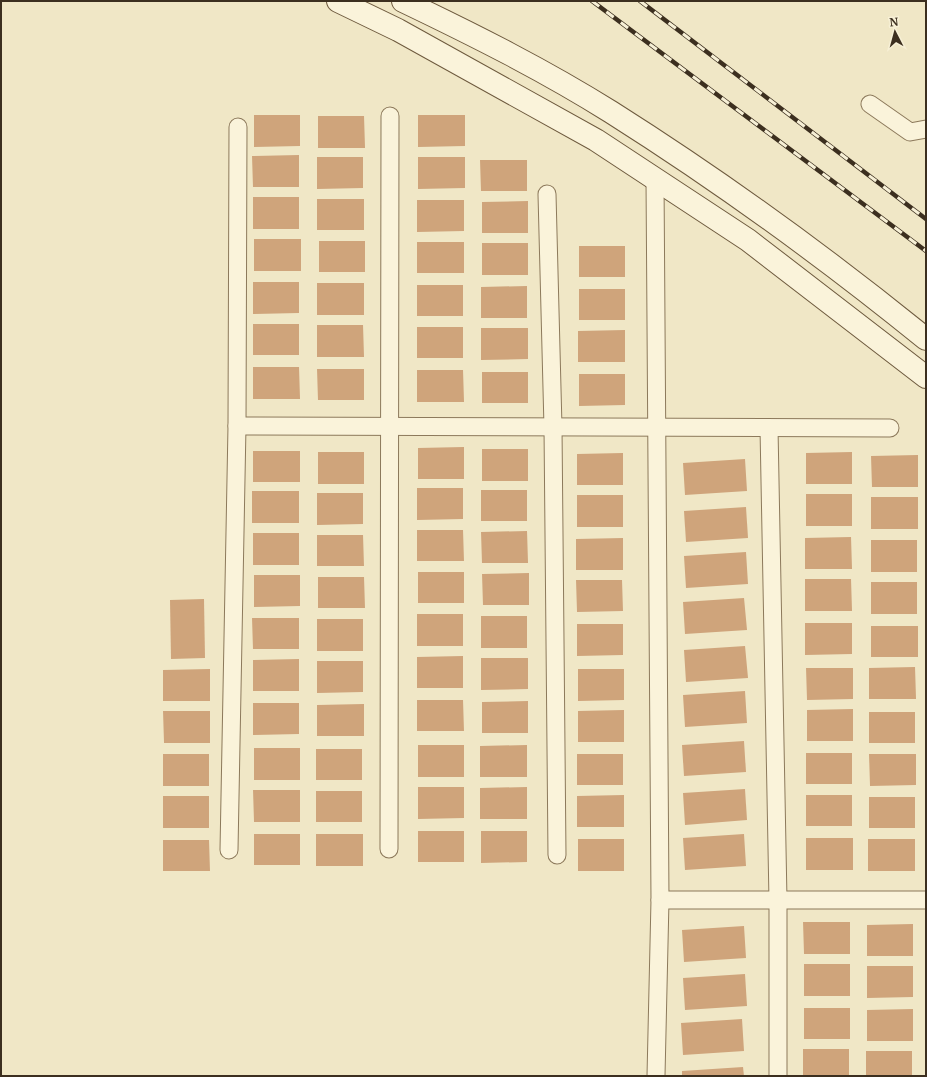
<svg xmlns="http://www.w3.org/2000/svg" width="927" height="1077" font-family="Merriweather,serif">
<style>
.building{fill:#cfa47b}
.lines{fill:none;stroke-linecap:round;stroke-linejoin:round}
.street-casing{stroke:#8c795b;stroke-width:19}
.secondary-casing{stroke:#6e5a3e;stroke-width:24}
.street{stroke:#faf3da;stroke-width:17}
.secondary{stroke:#faf3da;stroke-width:22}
.rail-casing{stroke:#3c2f1f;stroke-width:4.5}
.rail{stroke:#f7f0d6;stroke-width:3;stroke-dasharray:9;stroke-linecap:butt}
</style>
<rect width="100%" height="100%" fill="#f0e7c6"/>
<g class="building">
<path d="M254,115H300V146L254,147Z"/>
<path d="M418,115H465V146L418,147Z"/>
<path d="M318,116H364L365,148H318Z"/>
<path d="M299,155V187H253L252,156Z"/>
<path d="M317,157H363V188L317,189Z"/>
<path d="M418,157H465V188L418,189Z"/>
<path d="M480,160H527V191H481Z"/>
<rect x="253" y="197" width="46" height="32"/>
<rect x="317" y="199" width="47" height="31"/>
<path d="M417,200H464V231L417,232Z"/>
<path d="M528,201V233H482V202Z"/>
<rect x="254" y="239" width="47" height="32"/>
<rect x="319" y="241" width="46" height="31"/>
<rect x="417" y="242" width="47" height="31"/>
<rect x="482" y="243" width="46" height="32"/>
<rect x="579" y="246" width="46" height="31"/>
<path d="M253,282H299V313L253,314Z"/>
<rect x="317" y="283" width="47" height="32"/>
<rect x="417" y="285" width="46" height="31"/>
<path d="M527,286V318H481V287Z"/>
<rect x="579" y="289" width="46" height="31"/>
<rect x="253" y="324" width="46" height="31"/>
<path d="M317,325H363L364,357H317Z"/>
<rect x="417" y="327" width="46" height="31"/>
<path d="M481,328H528V359L481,360Z"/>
<path d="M625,330V362H578V331Z"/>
<path d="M253,367H299L300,399H253Z"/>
<path d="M317,369H364V400H318Z"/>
<path d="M417,370H463L464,402H417Z"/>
<rect x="482" y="372" width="46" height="31"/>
<path d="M579,374H625V405L579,406Z"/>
<path d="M464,447V479H418V448Z"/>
<rect x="482" y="449" width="46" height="32"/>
<rect x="253" y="451" width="47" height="31"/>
<rect x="318" y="452" width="46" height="32"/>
<path d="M852,452V484H806V453Z"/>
<path d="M623,453V485H577V454Z"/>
<path d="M918,455V487H872L871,456Z"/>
<path d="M745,459L747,491L685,495L683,463Z"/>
<path d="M417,488H463V519L417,520Z"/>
<rect x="481" y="490" width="46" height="31"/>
<rect x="252" y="491" width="47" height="32"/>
<path d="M317,493H363V524L317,525Z"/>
<rect x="806" y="494" width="46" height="32"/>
<rect x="577" y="495" width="46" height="32"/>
<rect x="871" y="497" width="47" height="32"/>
<path d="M746,507L748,538L686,542L684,511Z"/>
<path d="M417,530H463L464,561H417Z"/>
<path d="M527,531L528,563H482L481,532Z"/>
<rect x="253" y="533" width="46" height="32"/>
<path d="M317,535H363L364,566H317Z"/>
<path d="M851,537L852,569H805V538Z"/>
<path d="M623,538V570H576V539Z"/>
<rect x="871" y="540" width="46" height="32"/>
<path d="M746,552L748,584L686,588L684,556Z"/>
<rect x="418" y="572" width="46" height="31"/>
<path d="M529,573V605H483L482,574Z"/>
<path d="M254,575H300V606L254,607Z"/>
<path d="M318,577H364L365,608H318Z"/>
<path d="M805,579H851L852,611H805Z"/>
<path d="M576,580H622L623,611L577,612Z"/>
<rect x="871" y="582" width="46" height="32"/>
<path d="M744,598L747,630L685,634L683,602Z"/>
<path d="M204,599L205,658L171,659L170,600Z"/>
<rect x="417" y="614" width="46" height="32"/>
<rect x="481" y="616" width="46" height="32"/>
<path d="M252,618H299V649H253Z"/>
<rect x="317" y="619" width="46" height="32"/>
<path d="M805,623H852V654L805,655Z"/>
<path d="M577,624H623V655L577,656Z"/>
<rect x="871" y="626" width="47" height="31"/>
<path d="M745,646L748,678L686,682L684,650Z"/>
<path d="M463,656V688H417V657Z"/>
<path d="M481,658H528V689L481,690Z"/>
<path d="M299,659V691H253V660Z"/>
<path d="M317,661H363V692L317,693Z"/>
<path d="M915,667L916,699H869V668Z"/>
<path d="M806,668H853V699L807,700Z"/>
<path d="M210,669V701H163V670Z"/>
<path d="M578,669H624V700L578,701Z"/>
<path d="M745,691L747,723L685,727L683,695Z"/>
<path d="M417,700H463L464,731H417Z"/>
<path d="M528,701V733H482V702Z"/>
<path d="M253,703H299V734L253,735Z"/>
<path d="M364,704V736H317V705Z"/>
<path d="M853,709V741H807V710Z"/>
<path d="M624,710V742H578V711Z"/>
<path d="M163,711H210V743H164Z"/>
<rect x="869" y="712" width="46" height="31"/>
<path d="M744,741L746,772L684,776L682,745Z"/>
<rect x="418" y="745" width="46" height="32"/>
<path d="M527,745V777H480V746Z"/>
<rect x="254" y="748" width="46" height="32"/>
<rect x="316" y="749" width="46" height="31"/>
<rect x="806" y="753" width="46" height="31"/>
<rect x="163" y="754" width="46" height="32"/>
<rect x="577" y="754" width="46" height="31"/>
<path d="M869,754H916V785L870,786Z"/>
<path d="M418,787H464V818L418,819Z"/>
<path d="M527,787V819H480V788Z"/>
<path d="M745,789L747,820L685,825L683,793Z"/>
<path d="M253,790H300V822H254Z"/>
<rect x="316" y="791" width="46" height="31"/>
<path d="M624,795V827H577V796Z"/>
<rect x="806" y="795" width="46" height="31"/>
<rect x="163" y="796" width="46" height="32"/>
<rect x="869" y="797" width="46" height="31"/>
<rect x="418" y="831" width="46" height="31"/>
<path d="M481,831H527V862L481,863Z"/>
<rect x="254" y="834" width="46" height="31"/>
<rect x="316" y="834" width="47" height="32"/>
<path d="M744,834L746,866L685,870L683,838Z"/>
<rect x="806" y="838" width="47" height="32"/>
<rect x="578" y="839" width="46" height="32"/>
<rect x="868" y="839" width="47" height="32"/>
<path d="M163,840H209L210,871H163Z"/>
<path d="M803,922H850V954H804Z"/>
<path d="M913,924V956H867V925Z"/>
<path d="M744,926L746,958L684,962L682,930Z"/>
<rect x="804" y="964" width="46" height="32"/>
<path d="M867,966H913V997L867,998Z"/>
<path d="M745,974L747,1006L685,1010L683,978Z"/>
<rect x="804" y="1008" width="46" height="31"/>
<path d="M913,1009V1041H867V1010Z"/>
<path d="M742,1019L744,1051L683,1055L681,1023Z"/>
<rect x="803" y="1049" width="46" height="27"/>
<rect x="866" y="1051" width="46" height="25"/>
<path d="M743,1067L744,1076H682V1071Z"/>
</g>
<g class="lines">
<g class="street-casing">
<g id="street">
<path d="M870,104L910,132L926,129"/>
<path d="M238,127L237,426L890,428"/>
<path d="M655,179L660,900H926"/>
<path d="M547,194L553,427L557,855"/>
<path d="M769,428L778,900V1076"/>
<path d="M389,849L390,116"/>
<path d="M229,850L237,426"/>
<path d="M656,1076L660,900"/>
</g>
</g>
<g class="secondary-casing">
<g id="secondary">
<path d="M338,1L398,30L596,140L748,240L926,377"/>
<path d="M403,1C474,35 544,70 611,112C720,181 825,257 926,339"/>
</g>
</g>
<use href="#street" class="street"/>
<use href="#secondary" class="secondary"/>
<g class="rail-casing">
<g id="rail">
<path d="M592,1L926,251"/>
<path d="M640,1L926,219"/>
</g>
</g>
<use href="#rail" class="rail"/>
</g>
<rect width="927" height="1077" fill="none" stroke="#3c2f1f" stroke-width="4"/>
<g transform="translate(895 32) rotate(354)" stroke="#f7f0d6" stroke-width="3" paint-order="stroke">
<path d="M0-3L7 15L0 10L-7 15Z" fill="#3c2f1f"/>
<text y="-6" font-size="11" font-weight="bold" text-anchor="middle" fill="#3c2f1f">N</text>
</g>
</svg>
